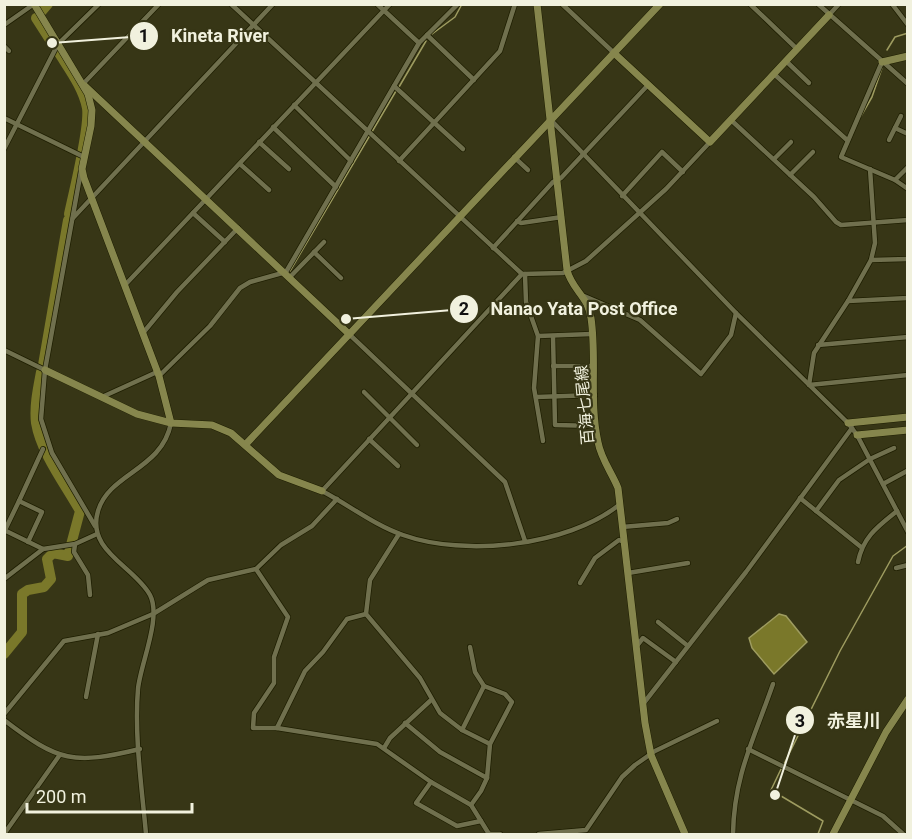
<svg xmlns="http://www.w3.org/2000/svg" width="912" height="839" font-family="Roboto,'Noto Sans JP',sans-serif">
<style>
.water{fill:#7a782a;stroke:#9e9c60;stroke-width:1.5}
.lines{fill:none;stroke-linecap:round;stroke-linejoin:round}
.stream{stroke:#9e9c60;stroke-width:1.5}
.river{stroke:#7a782a;stroke-width:10}
.street-casing{stroke:#1e1e00;stroke-width:6}
.secondary-casing{stroke:#1e1e00;stroke-width:8}
.street{stroke:#70704e;stroke-width:4.5}
.secondary{stroke:#86864d;stroke-width:7}
.labels{text-anchor:middle;stroke-width:4.5;stroke-linejoin:round;paint-order:stroke}
.street-label{font-size:16px;fill:#f1f1de;stroke:#373616}
.leader{fill:none;stroke:#f1f1de;stroke-width:2}
.callout-dot{fill:#f1f1de;stroke:#373616;stroke-width:2}
.mark-label{font-size:18px;text-anchor:middle;font-weight:bold;fill:#111}
.callout-label{font-size:18px;text-anchor:middle;font-weight:bold;fill:#f1f1de;stroke:#373616;stroke-width:4.5;stroke-linejoin:round;paint-order:stroke}
</style>
<rect width="100%" height="100%" fill="#373616"/>
<path class="water" d="M779,614L786,616L807,642L774,674L752,648L749,638Z"/>
<g class="lines">
<g class="stream">
<path d="M432,34L455,17L462,4"/>
<path d="M887,50L895,37L908,33"/>
<path d="M399,87L426,41"/>
<path d="M861,116L872,97L882,68"/>
<path d="M290,271L396,91"/>
<path d="M784,764L840,651L893,556L908,545"/>
<path d="M782,767L771,790L823,821L818,834"/>
</g>
<g class="river">
<path d="M42,11L48,4"/>
<path d="M36,18L52,43"/>
<path d="M57,50C68,68 83,87 87,108C90,128 74,190 69,214"/>
<path d="M43,365L68,220"/>
<path d="M4,654L22,632V594L28,590L44,587L51,579L47,559L53,553L68,556L80,511C65,484 41,453 36,423C34,406 38,388 41,372"/>
</g>
<g class="street-casing">
<g id="street">
<path d="M231,4L522,274"/>
<path d="M377,4L419,43"/>
<path d="M562,4L614,53"/>
<path d="M750,4L797,49"/>
<path d="M818,4L908,84"/>
<path d="M892,4L908,25"/>
<path d="M829,15L839,4"/>
<path d="M4,25L34,4"/>
<path d="M427,35L474,80"/>
<path d="M4,46L9,51"/>
<path d="M786,61L809,83"/>
<path d="M882,62L841,157L895,180L908,189"/>
<path d="M774,74L847,140"/>
<path d="M83,84L159,4"/>
<path d="M394,86L463,149"/>
<path d="M294,105L351,161"/>
<path d="M4,118L84,157"/>
<path d="M550,119L736,313L848,423L857,435L908,532"/>
<path d="M731,120L814,197L836,222L841,225L908,220"/>
<path d="M273,127L336,187"/>
<path d="M895,128L908,134"/>
<path d="M889,140L901,116"/>
<path d="M259,142L289,169"/>
<path d="M4,149L58,44L99,4"/>
<path d="M514,157L528,170"/>
<path d="M774,159L791,142"/>
<path d="M399,161L500,51L515,4"/>
<path d="M240,164L269,190"/>
<path d="M870,169L875,243L871,260L848,301L814,353L809,385L908,375"/>
<path d="M81,171L45,370L41,419L52,453L95,526"/>
<path d="M790,175L813,152"/>
<path d="M895,180L908,167"/>
<path d="M622,196L662,152L683,172"/>
<path d="M193,213L225,242"/>
<path d="M73,218L273,4"/>
<path d="M517,221L521,223L562,217"/>
<path d="M493,248L553,182L561,178L648,85"/>
<path d="M314,252L341,278"/>
<path d="M871,260L908,259"/>
<path d="M525,274L526,302L538,336L534,388L543,441"/>
<path d="M290,277L324,242"/>
<path d="M125,285L390,4"/>
<path d="M584,296L640,320L701,374L731,335L736,313"/>
<path d="M848,301L908,298"/>
<path d="M143,333L177,292L238,228"/>
<path d="M349,334L505,482L525,541"/>
<path d="M538,336L592,334"/>
<path d="M553,336L555,425L596,426"/>
<path d="M818,345L908,337"/>
<path d="M4,350L45,370"/>
<path d="M553,366H594"/>
<path d="M159,376L210,326L240,288L250,282L286,272L419,43L458,4"/>
<path d="M364,392L417,445"/>
<path d="M102,397L157,372"/>
<path d="M536,397L595,395"/>
<path d="M369,439L398,466"/>
<path d="M883,484L907,471"/>
<path d="M800,498L861,547"/>
<path d="M19,501L43,449"/>
<path d="M619,505C567,546 465,557 403,535C374,525 349,505 322,491L522,274L563,273L586,261L666,189L710,142"/>
<path d="M816,511L839,480L870,459L894,448"/>
<path d="M622,527L668,523L677,519"/>
<path d="M4,530L43,549"/>
<path d="M5,530L19,501L42,512L28,542"/>
<path d="M399,534L370,580L366,614L420,678L440,713L462,730L490,744"/>
<path d="M75,544L74,552L88,575L90,595"/>
<path d="M858,562C863,537 877,527 897,511"/>
<path d="M896,568L908,565"/>
<path d="M256,569L288,617L274,657V683L254,713L253,728H277L377,744L431,782L471,805L489,834"/>
<path d="M628,573L688,563"/>
<path d="M4,579L43,549L75,544L97,534"/>
<path d="M580,583L595,558L619,540L624,542"/>
<path d="M658,622L688,646"/>
<path d="M470,647L475,672L484,686"/>
<path d="M636,647L643,638L676,662"/>
<path d="M86,697L98,634"/>
<path d="M643,704L746,572L852,428"/>
<path d="M4,714L64,641L108,633L153,614L208,580L256,569L281,545L312,526L337,499"/>
<path d="M4,720C59,762 73,765 140,749"/>
<path d="M405,723L440,752L487,778"/>
<path d="M277,728L305,671L323,652L347,619L366,614"/>
<path d="M462,730L484,686L505,694L512,702L490,744L487,778L481,791L471,805"/>
<path d="M384,748L390,738L430,701"/>
<path d="M748,749L883,816L903,834"/>
<path d="M431,782L416,803L457,826L481,821"/>
<path d="M4,834L59,756"/>
<path d="M146,834C142,789 134,735 138,689C140,665 162,618 150,595C134,566 86,551 98,511C109,473 162,470 171,423"/>
<path d="M489,834H500"/>
<path d="M539,834L586,830L622,777L635,765L655,751L717,721"/>
<path d="M733,834C734,775 754,739 773,684"/>
</g>
</g>
<g class="secondary-casing">
<g id="secondary">
<path d="M34,4L88,94L92,110L91,126L82,169L84,178L159,376L171,423"/>
<path d="M537,4L567,270C572,290 588,296 591,318C597,359 589,402 598,442C601,459 612,473 618,488L645,723L651,755L685,834"/>
<path d="M614,53L710,142L829,15"/>
<path d="M882,62L908,56"/>
<path d="M85,86L349,334"/>
<path d="M45,370L137,414L171,423L212,425L231,433L279,475L322,491"/>
<path d="M848,423L908,417"/>
<path d="M857,435L908,430"/>
<path d="M246,444L660,4"/>
<path d="M833,834L886,732L908,699"/>
</g>
</g>
<use href="#street" class="street"/>
<use href="#secondary" class="secondary"/>
</g>
<g class="labels">
<g class="street-label">
<text transform="translate(584 405) rotate(-95)" y="6">百海七尾線</text>
</g>
</g>
<path class="leader" d="M52 43L144 36M346 319L464 309M775 795L800 720"/>
<g class="callout-dot">
<circle cx="52" cy="43" r="6"/>
<circle cx="346" cy="319" r="6"/>
<circle cx="775" cy="795" r="6"/>
<circle cx="144" cy="36" r="15"/>
<circle cx="464" cy="309" r="15"/>
<circle cx="800" cy="720" r="15"/>
</g>
<g class="mark-label">
<text x="144" y="42">1</text>
<text x="464" y="315">2</text>
<text x="800" y="727">3</text>
</g>
<g class="callout-label">
<text x="220" y="42">Kineta River</text>
<text x="584" y="315">Nanao Yata Post Office</text>
<text x="854" y="727">赤星川</text>
</g>
<rect width="912" height="839" fill="none" stroke="#f1f1de" stroke-width="12"/>
<path d="M27 803v9h165v-9" fill="none" stroke="#f1f1de" stroke-width="3"/>
<text x="36" y="803" font-size="18" fill="#f1f1de" stroke="#373616" stroke-width="4.5" paint-order="stroke">200 m</text>
</svg>
